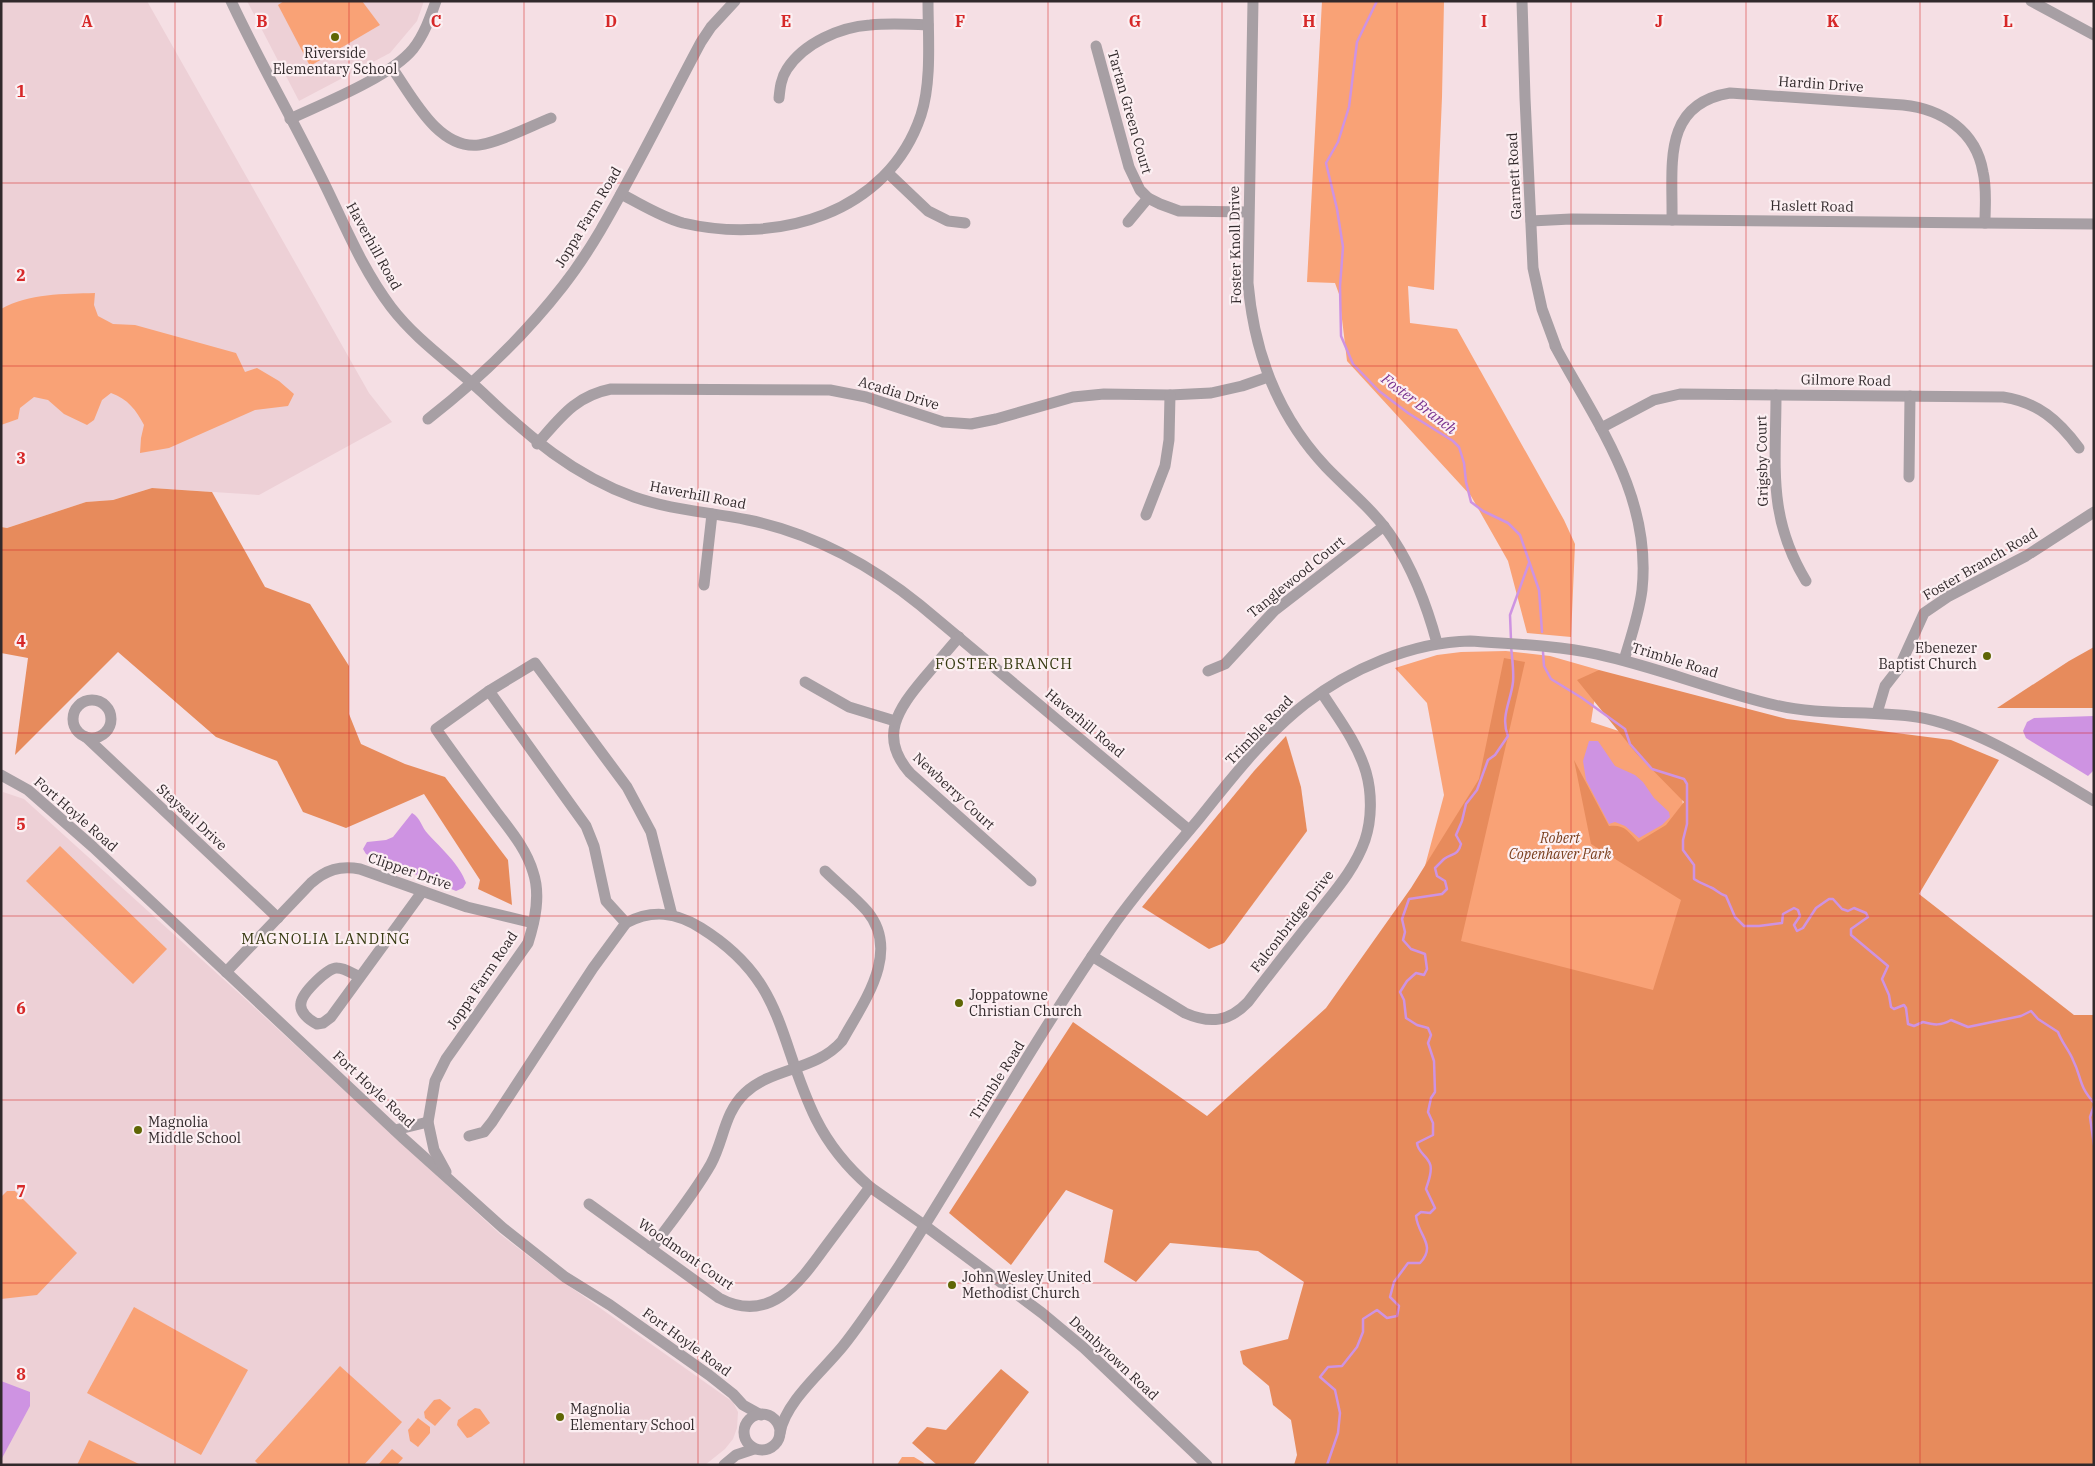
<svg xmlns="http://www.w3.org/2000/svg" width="2095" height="1466" font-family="'IBM Plex Serif',serif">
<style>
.built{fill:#edd0d6}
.green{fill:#f9a276}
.forest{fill:#e78b5c}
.water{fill:#ce93e2}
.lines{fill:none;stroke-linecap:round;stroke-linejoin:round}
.stream{stroke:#ce93e2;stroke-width:2.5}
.minor{stroke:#a79fa4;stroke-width:11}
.grid{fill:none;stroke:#d62828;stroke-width:1;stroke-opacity:0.55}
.poi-dot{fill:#5f6605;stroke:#fceff2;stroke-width:2}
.labels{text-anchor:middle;stroke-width:4.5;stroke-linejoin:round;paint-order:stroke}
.poi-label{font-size:14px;fill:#31292b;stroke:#fceff2;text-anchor:start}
.street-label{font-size:14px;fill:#31292b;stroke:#fceff2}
.park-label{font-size:14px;font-style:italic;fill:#7a3f1e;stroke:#fceff2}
.water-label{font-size:15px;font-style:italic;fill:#79328f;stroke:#fceff2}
.neighbourhood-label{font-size:15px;letter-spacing:1px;fill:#353910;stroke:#fceff2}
.grid-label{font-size:16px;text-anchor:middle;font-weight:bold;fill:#d62828;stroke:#fceff2;stroke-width:4.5;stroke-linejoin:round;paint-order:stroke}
</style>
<rect width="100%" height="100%" fill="#f5dfe4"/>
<g class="built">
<path d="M1,1H147L369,393L392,422L259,495L152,488L113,500L86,502L7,528L1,527Z"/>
<path d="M247,1H424L417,21L390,53L299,101Z"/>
<path d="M3,792L24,799L242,996L500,1234L552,1274L733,1402L738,1412L737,1428L733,1439L725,1449L705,1465H1Z"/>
</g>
<g class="green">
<path d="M284,1H362L380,25L310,66L278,5Z"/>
<path d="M1322,1H1444L1442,97L1434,290L1408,286L1410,323L1457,329L1564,520L1575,544L1571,637L1527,633L1508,561L1471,496L1347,361L1339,294L1335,283L1307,282Z"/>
<path d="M95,293L94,305L98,316L113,324L135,325L236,353L245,372L257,368L279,381L294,394L288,406L255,410L169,448L140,453L141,438L144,425C136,410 128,399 111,393L102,400L94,420L87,425L64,414L48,400L34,397L20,408L18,419L1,425V309C29,293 64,294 95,293Z"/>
<path d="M1506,651L1550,656L1599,670L1591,722L1677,750L1707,1028L1405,929L1425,866L1444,795L1427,703L1395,668L1437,655L1461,652Z"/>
<path d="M60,846L167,949L133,984L26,881Z"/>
<path d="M7,1191H15L77,1253L37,1295L1,1299V1197Z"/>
<path d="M134,1307L248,1370L201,1455L87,1393Z"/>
<path d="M340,1366L402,1422L364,1465H259L255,1461Z"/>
<path d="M440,1399L451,1408L435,1426L425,1418L424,1412L434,1400Z"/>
<path d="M475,1408L480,1409L490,1423L471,1437L467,1438L457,1425L458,1420Z"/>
<path d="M418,1418L430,1427V1433L418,1447L410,1441L408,1430Z"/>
<path d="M89,1440L141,1465H77Z"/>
<path d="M392,1449L403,1458L397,1465H378Z"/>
<path d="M902,1457H914L924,1463L923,1465H897Z"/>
</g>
<g class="forest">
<path d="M152,488L212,492L265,587L310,604L349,666V714L361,744L405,764L445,777L508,860L512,905L478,889L480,880L424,794L346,828L303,812L277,761L216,737L118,652L15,755L28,658L1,653V527L7,528L86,502L113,500Z"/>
<path d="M2094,647V708H1997L2069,661Z"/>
<path d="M1504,658L1525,662L1461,941L1653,990L1681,900L1591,844L1574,760L1609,826C1624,824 1628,831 1638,842L1666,825L1684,802L1636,753L1577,680L1599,670L1787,719L1951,740L1999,760L1919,894L2074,1015H2094V1465H1294L1297,1455L1291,1420L1273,1405L1269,1386L1243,1364L1240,1351L1288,1339L1304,1282L1258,1251L1170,1243L1136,1282L1104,1262L1113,1210L1066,1190L1011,1265L949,1213L1073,1022L1207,1116L1326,1008L1411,888L1479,779Z"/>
<path d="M1286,736L1301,787L1307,831L1224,943L1209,949L1142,907L1254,771Z"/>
<path d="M1001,1369L1029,1392L973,1465H937L912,1443L927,1427L946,1430Z"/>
</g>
<g class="water">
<path d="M2094,716V770L2088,776L2026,738L2023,731L2027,722L2034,718Z"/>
<path d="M1589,741H1598L1615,766L1635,775L1643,782L1654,798L1669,812L1670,817L1662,825L1639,838L1625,826L1615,822L1609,824L1586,780L1583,761Z"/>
<path d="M412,813C421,818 421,827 428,834C441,848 460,865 466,883L463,888L456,891L366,854L363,849L367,842L386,840L393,837Z"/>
<path d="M1,1381L30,1392V1406L1,1460Z"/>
</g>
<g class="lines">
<g class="stream">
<path d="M1377,1L1357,42L1349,107L1338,142L1326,163L1337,209L1343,247L1340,286L1341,336L1353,364L1379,391L1408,413L1453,441L1459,447L1464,463L1466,482L1471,502L1483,511L1508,523L1520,535L1539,590L1542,632"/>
<path d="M1511,640L1510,615L1529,563"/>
<path d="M1543,652L1544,666L1551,679L1582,698L1625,729L1630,744L1652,769L1684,779L1687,784V824L1683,840V850L1694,865V879C1700,883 1704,884 1710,887C1716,889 1719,894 1726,896L1735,917L1744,926H1759L1782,923L1783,914L1794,908L1798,910L1800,916L1794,925L1797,931L1803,928L1816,908L1829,899H1833L1842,909L1848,911L1854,908L1866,913L1868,917L1851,929V935L1888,966L1882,979L1889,995L1891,1007L1894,1009L1904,1005L1906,1008L1908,1024L1914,1026L1923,1022C1934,1025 1941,1026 1951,1020L1968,1027L2021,1016L2031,1011L2038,1019L2058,1032C2062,1043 2069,1050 2073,1060C2082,1078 2078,1085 2094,1103"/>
<path d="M2094,1106L2090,1117L2094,1145"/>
<path d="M1327,1465L1338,1433L1340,1413L1335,1390L1320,1377L1328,1367L1342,1366L1357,1347L1363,1332V1319L1377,1310L1387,1318L1397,1316L1399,1306L1390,1297L1394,1282L1408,1263H1420C1437,1245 1418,1236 1416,1216L1421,1212L1430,1213L1435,1208L1426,1189C1428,1182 1433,1171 1430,1164C1427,1155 1418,1153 1417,1143L1433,1135V1123L1428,1112L1431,1098L1435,1092L1434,1061L1428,1043L1431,1035L1428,1028L1417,1025L1406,1018L1404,1000L1400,992L1407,981L1416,973L1424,975L1427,969L1425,954L1411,949L1403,940L1405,932L1402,919L1409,899L1442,894L1447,889L1445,881L1437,876L1435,868C1438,865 1441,862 1444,859C1452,853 1458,856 1461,844L1456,835L1462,821L1466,804L1477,790L1488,760L1495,755L1508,736C1500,717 1511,701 1513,682C1514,670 1512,658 1511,646"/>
</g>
<g class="minor">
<path d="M231,1C261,65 296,125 326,187C346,228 363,270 391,307C417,341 452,364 483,393C529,437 573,475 634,497C671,510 709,512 748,520C812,533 869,564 920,605L1189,830"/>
<path d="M1253,1L1248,283C1254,352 1278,416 1326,467C1349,491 1375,511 1393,539C1414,571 1427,606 1437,643"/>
<path d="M1522,1L1525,98L1533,268L1542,309L1556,347"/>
<path d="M2031,1L2094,35"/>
<path d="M1096,46L1129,167L1140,190L1148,198L1160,204L1179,211L1248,212"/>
<path d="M392,68C412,96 438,150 479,145C500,142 531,126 551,118"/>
<path d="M779,98C780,88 781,78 787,69C804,43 840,27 870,25C889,23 909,24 928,25"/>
<path d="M290,119C324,103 390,77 413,49C424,35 430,18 436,1"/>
<path d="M888,173L928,211L948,221L965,223"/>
<path d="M621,194C641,204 661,217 683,223C777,245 888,214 921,115C932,81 928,36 928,1"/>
<path d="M1672,220C1673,166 1661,104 1730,93L1903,105C1942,109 1976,131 1983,172C1987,188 1985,206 1985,223"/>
<path d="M1531,221L1571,219L2094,224"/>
<path d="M1128,222L1148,198"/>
<path d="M1555,346C1597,424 1652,496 1642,590C1639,614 1631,637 1624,660"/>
<path d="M1776,395C1776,466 1767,517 1806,581"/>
<path d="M428,419C478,380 524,336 563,286C592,249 614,207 636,166C658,125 679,83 701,42L711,27L735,1"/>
<path d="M1601,428L1654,400L1680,394L2003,397C2038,402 2059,421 2079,448"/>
<path d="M537,444C560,418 575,396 611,389L830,390L866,397L943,422L971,424L996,419L1073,397L1104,394L1170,395L1211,393L1242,386L1268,377"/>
<path d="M1909,477L1910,396"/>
<path d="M1146,515L1165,466L1169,440L1170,395"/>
<path d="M704,585L712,514"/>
<path d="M959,637C947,651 935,665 924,678C898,709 878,737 910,773L1031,881"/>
<path d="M1208,671L1225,664L1274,611L1384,526"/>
<path d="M805,682L849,707L895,721"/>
<circle cx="92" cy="719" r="19"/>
<path d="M1877,713L1885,686L1899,668L1924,613L1949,596L2026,556L2094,512"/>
<path d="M86,737L278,918"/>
<path d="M1,775L28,790L93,847L403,1138L503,1228L565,1277L610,1305L709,1375L733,1394L743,1405L761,1415"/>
<path d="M626,923C652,909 676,912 701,928C786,981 777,1039 816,1119C829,1145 848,1168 870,1187L924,1225L1042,1313L1084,1348L1207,1465"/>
<path d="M1092,956L1185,1013C1210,1024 1229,1022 1248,1002C1270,973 1293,944 1316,915C1334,892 1355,869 1365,840C1372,819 1372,793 1366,772C1357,742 1338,718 1322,693"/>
<path d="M226,972L311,883C326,870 340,865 360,869L467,907L533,923"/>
<path d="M360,977C353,974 345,968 337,968C328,967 302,993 301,1003C299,1012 309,1020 317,1024L323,1023L331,1017L422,892"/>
<path d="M395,1130L428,1122"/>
<path d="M469,1136L484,1132L492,1122L593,968L626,923L606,901L594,846L586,826L489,691"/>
<path d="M446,1172L434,1150L428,1122L435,1081L446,1059L528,943C535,921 541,895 533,872C526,848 509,829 495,810C475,783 455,756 436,729L489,691L535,663L627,787L651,832L672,915"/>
<path d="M589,1204L719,1298C770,1325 800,1282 826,1246C841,1226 855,1207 870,1187"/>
<path d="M651,1249C671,1222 694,1194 711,1164C724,1140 724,1113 745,1093C773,1067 816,1071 842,1041C862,1004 902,953 867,911C855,897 839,885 825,871"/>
<circle cx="762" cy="1432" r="18"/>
<path d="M780,1433C785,1402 823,1371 843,1346C863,1321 881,1293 899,1266C970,1155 1035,1038 1110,930C1137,891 1168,856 1198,820C1231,779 1263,737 1305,704C1350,669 1412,642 1470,641C1512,644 1555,645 1597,654C1657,667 1715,691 1775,705C1821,716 1870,710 1917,717C1978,727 2041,770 2094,801"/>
<path d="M724,1465L736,1455L754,1449"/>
</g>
</g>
<path class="grid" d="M175,1V1465M349,1V1465M524,1V1465M698,1V1465M873,1V1465M1048,1V1465M1222,1V1465M1397,1V1465M1571,1V1465M1746,1V1465M1920,1V1465M1,183H2094M1,366H2094M1,550H2094M1,733H2094M1,916H2094M1,1100H2094M1,1283H2094"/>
<g class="poi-dot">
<circle cx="335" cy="37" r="5"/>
<circle cx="1987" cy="656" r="5"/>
<circle cx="959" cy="1003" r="5"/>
<circle cx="138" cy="1130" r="5"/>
<circle cx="952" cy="1285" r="5"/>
<circle cx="560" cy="1417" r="5"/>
</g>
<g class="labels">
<g class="poi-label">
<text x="335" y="58" text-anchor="middle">Riverside<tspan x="335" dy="16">Elementary School</tspan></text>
<text x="1977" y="653" text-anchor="end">Ebenezer<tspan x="1977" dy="16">Baptist Church</tspan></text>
<text x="969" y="1000">Joppatowne<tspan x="969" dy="16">Christian Church</tspan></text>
<text x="148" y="1127">Magnolia<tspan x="148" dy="16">Middle School</tspan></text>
<text x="962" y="1282">John Wesley United<tspan x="962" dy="16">Methodist Church</tspan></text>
<text x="570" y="1414">Magnolia<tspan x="570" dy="16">Elementary School</tspan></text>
</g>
<g class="street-label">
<text transform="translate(1821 84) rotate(4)" y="5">Hardin Drive</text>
<text transform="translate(1130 112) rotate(74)" y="5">Tartan Green Court</text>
<text transform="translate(1514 176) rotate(-93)" y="5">Garnett Road</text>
<text transform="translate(1812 206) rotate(1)" y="5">Haslett Road</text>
<text transform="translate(588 217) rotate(-59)" y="5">Joppa Farm Road</text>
<text transform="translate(1235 245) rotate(-91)" y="5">Foster Knoll Drive</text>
<text transform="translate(374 246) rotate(61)" y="5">Haverhill Road</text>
<text transform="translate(1846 380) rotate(1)" y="5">Gilmore Road</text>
<text transform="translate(899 393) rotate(17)" y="5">Acadia Drive</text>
<text transform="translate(1762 461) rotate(-91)" y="5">Grigsby Court</text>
<text transform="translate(698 495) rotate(11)" y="5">Haverhill Road</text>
<text transform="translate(1980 564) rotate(-30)" y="5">Foster Branch Road</text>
<text transform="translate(1296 577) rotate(-39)" y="5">Tanglewood Court</text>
<text transform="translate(1675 660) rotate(17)" y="5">Trimble Road</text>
<text transform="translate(1085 723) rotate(40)" y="5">Haverhill Road</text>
<text transform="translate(1259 730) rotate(-46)" y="5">Trimble Road</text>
<text transform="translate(954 791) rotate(43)" y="5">Newberry Court</text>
<text transform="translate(76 814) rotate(41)" y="5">Fort Hoyle Road</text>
<text transform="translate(192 817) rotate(43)" y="5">Staysail Drive</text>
<text transform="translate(410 871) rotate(19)" y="5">Clipper Drive</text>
<text transform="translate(1292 921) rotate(-52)" y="5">Falconbridge Drive</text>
<text transform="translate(482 980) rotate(-56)" y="5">Joppa Farm Road</text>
<text transform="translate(997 1080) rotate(-58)" y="5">Trimble Road</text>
<text transform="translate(374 1089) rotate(43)" y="5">Fort Hoyle Road</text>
<text transform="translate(686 1254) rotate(35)" y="5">Woodmont Court</text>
<text transform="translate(687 1342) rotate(36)" y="5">Fort Hoyle Road</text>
<text transform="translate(1114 1358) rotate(43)" y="5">Dembytown Road</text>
</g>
<g class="park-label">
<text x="1560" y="843">Robert<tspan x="1560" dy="16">Copenhaver Park</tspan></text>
</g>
<g class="water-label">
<text transform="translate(1419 404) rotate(37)" y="5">Foster Branch</text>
</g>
<g class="neighbourhood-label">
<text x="1004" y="669">FOSTER BRANCH</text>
<text x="326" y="944">MAGNOLIA LANDING</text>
</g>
</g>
<g class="grid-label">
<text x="87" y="27">A</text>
<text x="262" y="27">B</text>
<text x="436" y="27">C</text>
<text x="611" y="27">D</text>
<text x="786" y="27">E</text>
<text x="960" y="27">F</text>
<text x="1135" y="27">G</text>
<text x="1309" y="27">H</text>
<text x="1484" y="27">I</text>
<text x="1659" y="27">J</text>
<text x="1833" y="27">K</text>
<text x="2008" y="27">L</text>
<text x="21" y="97">1</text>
<text x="21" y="281">2</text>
<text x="21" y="464">3</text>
<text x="21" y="647">4</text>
<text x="21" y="830">5</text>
<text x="21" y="1014">6</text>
<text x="21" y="1197">7</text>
<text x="21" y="1380">8</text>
</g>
<rect width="2095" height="1466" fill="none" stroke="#31292b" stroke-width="5"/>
</svg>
